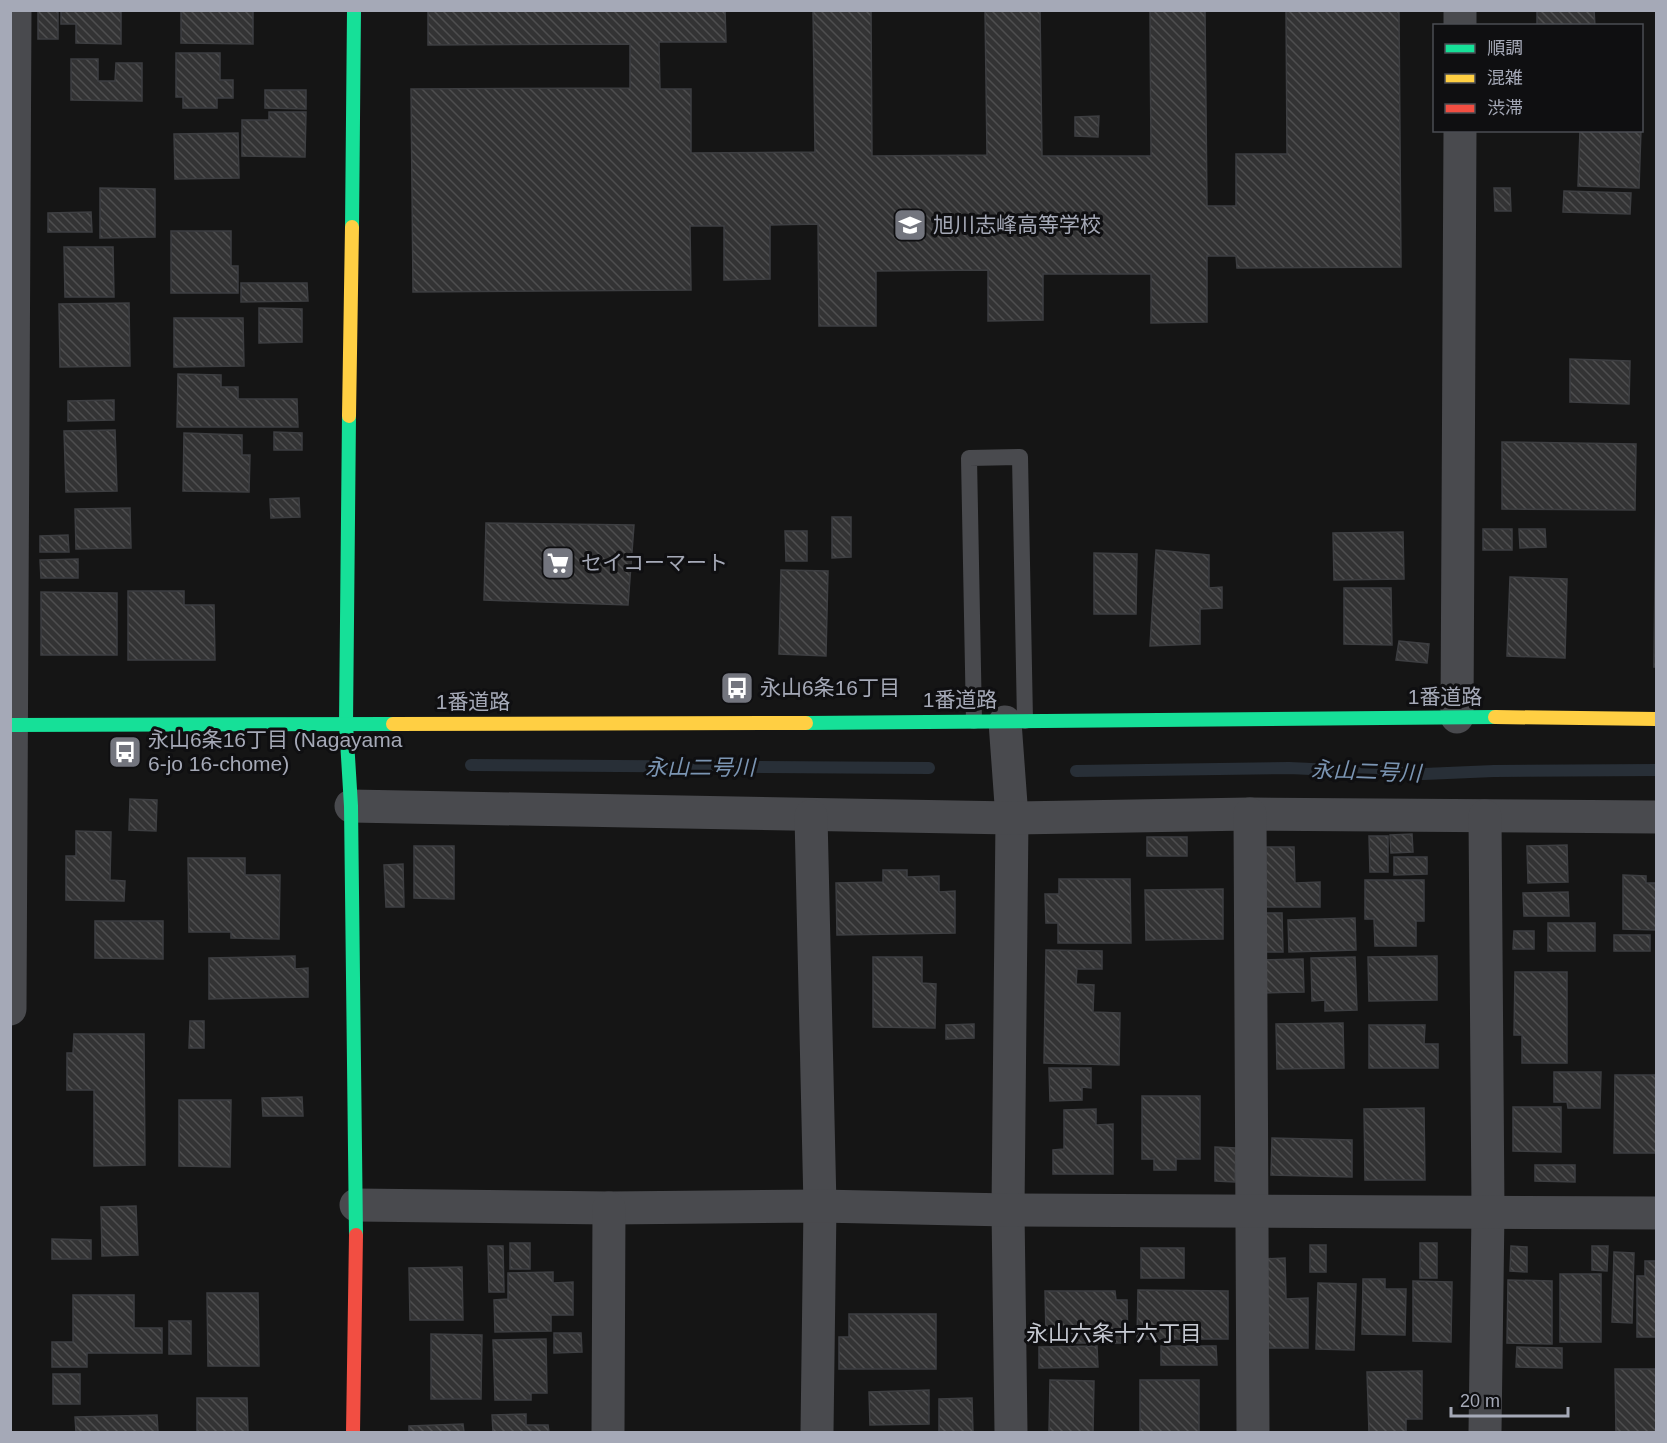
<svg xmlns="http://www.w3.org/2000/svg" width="1667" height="1443" font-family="Helvetica,'Noto Sans JP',sans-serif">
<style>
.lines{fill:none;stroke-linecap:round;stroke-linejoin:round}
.stream{stroke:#282f37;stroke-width:12}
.building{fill:url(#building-back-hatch);stroke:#3d3e41;stroke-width:1.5}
.lane{stroke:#494a4e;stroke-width:16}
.street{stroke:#494a4e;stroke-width:33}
.fast{stroke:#16e098;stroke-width:14}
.slow{stroke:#ffcf43;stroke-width:14}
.jam{stroke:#f24e42;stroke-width:14}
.labels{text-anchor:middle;stroke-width:6;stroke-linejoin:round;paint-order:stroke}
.poi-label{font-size:21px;fill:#a5a9b7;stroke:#0f0f11;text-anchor:start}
.street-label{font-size:21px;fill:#a5a9b7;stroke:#0f0f11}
.water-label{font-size:22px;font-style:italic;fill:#7b95b3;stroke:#0f0f11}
.neighbourhood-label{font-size:22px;fill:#c6c9d2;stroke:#0f0f11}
</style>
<defs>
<pattern id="building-back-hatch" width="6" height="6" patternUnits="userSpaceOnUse" patternTransform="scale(1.5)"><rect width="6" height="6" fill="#333334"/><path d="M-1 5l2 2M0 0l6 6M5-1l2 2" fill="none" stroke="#4e4e4f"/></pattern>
</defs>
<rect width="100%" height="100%" fill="#151515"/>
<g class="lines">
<g class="stream">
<path d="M471,765L929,768"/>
<path d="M1076,771L1289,768L1424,774L1494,771L1656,770"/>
</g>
</g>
<g class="building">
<rect x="38" y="10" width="20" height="29"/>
<path d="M61,10H121V44L76,43V24H61Z"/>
<path d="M181,10H253V44L181,43Z"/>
<path d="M428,10H725L726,42H659L660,89H691V153L815,152L813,10H871L872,156L987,155L985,10H1040L1042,156H1151L1150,10H1205L1207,206H1236V154H1287L1286,10H1399L1401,267L1237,268L1236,256H1207V322L1151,323V274H1043V320L988,321V270L876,271V326H819L818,224L770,225V279L724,280V226H690L691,290L413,292L411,89L630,88V44L428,45Z"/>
<path d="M1537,10H1594L1595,26H1537Z"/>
<path d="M176,53H220V80H233V98H217V108H183V97H176Z"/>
<path d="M71,59H98V81H115L116,63H142V101L71,100Z"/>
<path d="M265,90H306V109L265,108Z"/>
<path d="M269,112H306L305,157L242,156V120H269Z"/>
<path d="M1099,116L1098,137L1075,136V117Z"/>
<path d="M1580,130H1641L1639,188L1578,186Z"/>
<path d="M238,133L239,178L175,179L174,134Z"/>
<path d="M100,188L155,189V237L100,238Z"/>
<path d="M1494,188H1510L1511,211H1495Z"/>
<path d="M1564,191L1631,193L1630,214L1563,212Z"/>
<path d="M91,212L92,232H48V213Z"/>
<path d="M171,231H231V266H238V293H171Z"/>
<path d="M64,247H113L114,297H65Z"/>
<path d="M241,283H307L308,301L241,302Z"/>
<path d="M129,303L130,366L60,367L59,304Z"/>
<path d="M259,308L302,309V342L259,343Z"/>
<path d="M174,318H243L244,366L174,367Z"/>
<path d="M1570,359L1630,361L1629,404L1570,402Z"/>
<path d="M178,374L221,375V387H238V399H297L298,427H177Z"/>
<path d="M114,400V420L68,421V401Z"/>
<path d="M115,430L117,491L66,492L64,431Z"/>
<path d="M274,432L302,433V450H274Z"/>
<path d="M184,433L242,435V455H250L249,492L183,491Z"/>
<path d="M1502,442L1636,444L1635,510L1502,509Z"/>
<path d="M1656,486V667H1654Z"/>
<path d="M299,498L300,517L271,518L270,499Z"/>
<path d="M130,508L131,548L76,549L75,509Z"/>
<path d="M832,517H851V557L832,558Z"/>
<path d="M486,523L634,525L628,605L484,600Z"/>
<rect x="1483" y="529" width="29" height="21"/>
<path d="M1519,529H1545L1546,547L1520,548Z"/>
<path d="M785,531H807V561H786Z"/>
<path d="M1403,532L1404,579L1334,580L1333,533Z"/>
<path d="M68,535L69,552H40V536Z"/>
<path d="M1156,550L1209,555V588L1222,587V608L1200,609V644L1150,646Z"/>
<path d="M1094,553L1137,554L1136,614H1094Z"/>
<path d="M78,559V578H41L40,560Z"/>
<path d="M781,570L828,571L826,656L779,654Z"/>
<path d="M1510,577L1567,579L1565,658L1507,656Z"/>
<path d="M1344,588H1391L1392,645L1344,644Z"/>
<path d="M128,591H184V605H214L215,660H128Z"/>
<path d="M41,592L117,593V655H41Z"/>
<path d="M1399,641L1429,644L1427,663L1396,660Z"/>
<path d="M130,799L157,800L156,831L129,830Z"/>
<path d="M76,831L111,832L110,880L125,881L124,901L66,900V856H76Z"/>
<path d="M1412,834L1413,852L1391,853L1390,835Z"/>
<path d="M1369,836H1388V872H1370Z"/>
<rect x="1147" y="837" width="40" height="19"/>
<path d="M1567,845L1568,882L1528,883L1527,846Z"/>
<path d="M414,846H454V899L414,898Z"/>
<path d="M1266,847H1294L1295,883L1320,882V907H1266Z"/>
<path d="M1394,857H1427V874L1394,875Z"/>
<path d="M188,858H245V875H280L279,939L231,938V932H189Z"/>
<path d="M403,864L404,907H386L384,865Z"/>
<path d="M883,870H907V877L939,876V892L955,891V933L837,935L836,883L883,882Z"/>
<path d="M1623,875L1646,876V883H1656V930L1623,929Z"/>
<path d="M1059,879H1130L1131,943H1058V923H1046L1045,894H1059Z"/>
<path d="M1365,880H1424V921H1416V946H1375L1374,919H1365Z"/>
<path d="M1223,889V939L1146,940L1145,890Z"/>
<path d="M1568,892L1569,916H1524L1523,893Z"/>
<path d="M1260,913H1282L1283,952H1261Z"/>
<path d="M1355,918L1356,950L1289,952L1288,920Z"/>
<path d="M95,921H163V959L95,958Z"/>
<rect x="1548" y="923" width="47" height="28"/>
<path d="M1514,931H1534V949H1513Z"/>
<rect x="1614" y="935" width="36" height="16"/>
<path d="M1046,950L1102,951V969H1077L1076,984L1094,985L1093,1012L1120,1013L1119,1065L1044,1063Z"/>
<path d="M295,956V969L308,968V997L209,999V958Z"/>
<path d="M1437,956V1000L1369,1001L1368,957Z"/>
<path d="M873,957H922V983L936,984L935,1028L873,1027Z"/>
<path d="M1355,957L1357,1010L1325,1011V1000L1312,1001L1311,958Z"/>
<path d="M1303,959L1304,992L1262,993L1261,960Z"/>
<path d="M1515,972H1567V1063H1522V1035H1514Z"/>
<path d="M190,1021H204V1048H189Z"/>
<path d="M1343,1023L1344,1068L1277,1069L1276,1024Z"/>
<path d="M974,1024V1038L946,1039V1025Z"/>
<path d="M1369,1025H1425L1424,1044H1438V1068H1369Z"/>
<path d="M74,1034H144L145,1165L94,1166V1090H67V1053H73Z"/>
<path d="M1049,1068H1091V1088L1082,1087V1100L1050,1101Z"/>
<path d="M1554,1072H1601L1600,1108H1568L1567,1102H1554Z"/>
<path d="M1615,1075H1656V1153H1614Z"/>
<path d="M1142,1096H1200V1159H1176V1170H1154V1159H1142Z"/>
<path d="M302,1097L303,1116H263L262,1098Z"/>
<path d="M179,1100H231L230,1167L179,1166Z"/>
<path d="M1513,1107H1561V1152L1513,1151Z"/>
<path d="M1424,1108L1425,1180H1365L1364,1109Z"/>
<path d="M1096,1109V1125L1113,1124V1174H1053V1150L1064,1149V1110Z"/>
<path d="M1272,1138L1352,1140V1177L1271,1175Z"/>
<path d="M1215,1147L1236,1148L1235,1182L1215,1181Z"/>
<path d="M1535,1165H1575V1182L1535,1181Z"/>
<path d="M136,1206L138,1255L102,1256L101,1207Z"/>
<path d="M52,1239L91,1240V1259H52Z"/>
<rect x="510" y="1243" width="20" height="26"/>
<rect x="1420" y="1243" width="17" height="35"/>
<rect x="1310" y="1245" width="16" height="27"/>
<path d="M488,1246H503L504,1292H489Z"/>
<path d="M1511,1246L1527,1247V1272L1510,1271Z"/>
<path d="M1592,1246H1608L1607,1271L1592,1270Z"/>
<rect x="1141" y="1248" width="43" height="30"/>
<path d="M1614,1252L1634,1253L1632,1323L1612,1322Z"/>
<path d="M1285,1258L1286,1299L1308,1298V1348H1264L1262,1259Z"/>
<path d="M1645,1261H1656V1337H1637V1276H1645Z"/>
<path d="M462,1267L463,1320H410L409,1268Z"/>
<path d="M553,1272V1283L573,1282V1315H551V1331L495,1332L494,1300L508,1299V1273Z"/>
<rect x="1560" y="1274" width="41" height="68"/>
<path d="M1363,1279H1385V1289H1406L1405,1335L1362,1334Z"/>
<path d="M1508,1280L1552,1281V1344L1507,1343Z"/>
<path d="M1413,1281L1452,1282L1451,1342L1413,1341Z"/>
<path d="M1318,1283L1356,1284L1354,1350L1316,1349Z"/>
<path d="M1138,1290L1228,1291V1339H1137Z"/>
<path d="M1045,1291H1115L1116,1300H1127L1128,1343H1076V1333L1046,1334Z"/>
<path d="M207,1293H258L259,1366H208Z"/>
<path d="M73,1295H134V1328H162V1353H87V1367H52V1342H73Z"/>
<path d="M849,1314H936V1369H839V1337H849Z"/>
<rect x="169" y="1321" width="22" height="33"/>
<path d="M554,1333H581L582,1352L554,1353Z"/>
<path d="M431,1334L482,1335L481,1399H431Z"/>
<path d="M546,1339L547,1393H531V1400H495L493,1340Z"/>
<path d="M1097,1346L1098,1367L1039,1368V1347Z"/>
<path d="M1161,1346H1216L1217,1365H1161Z"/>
<path d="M1517,1347L1562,1348V1368L1516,1367Z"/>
<path d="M1615,1369H1656V1432H1616Z"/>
<path d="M1422,1371V1419H1406V1432H1369L1367,1372Z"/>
<rect x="53" y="1374" width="27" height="30"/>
<path d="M1050,1380L1094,1381L1093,1432H1049Z"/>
<rect x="1140" y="1380" width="59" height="52"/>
<path d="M929,1390V1424L870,1425L869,1392Z"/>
<path d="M197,1398H247L248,1432H197Z"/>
<path d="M972,1398L973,1432H939V1399Z"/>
<path d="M526,1414V1425H548L549,1432H493L492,1415Z"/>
<path d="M157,1415L158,1432H76L75,1417Z"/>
<path d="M463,1424L464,1432H409V1426Z"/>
</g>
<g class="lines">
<path class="lane" d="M974,721L969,458L1020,457L1025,721"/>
<g class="street">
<path d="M1460,26V10"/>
<path d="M1457,717L1460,130"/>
<path d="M1005,722L1012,818L1008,1210L1011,1432"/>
<path d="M351,806L1012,818L1250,814L1656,817"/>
<path d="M1250,814L1253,1432"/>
<path d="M811,816L820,1206L817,1432"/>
<path d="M1485,816L1488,1211L1485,1432"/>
<path d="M10,1009L15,10"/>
<path d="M356,1205L609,1208L820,1206L1008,1210L1656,1213"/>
<path d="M608,1432L609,1208"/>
</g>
<g class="fast">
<path d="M352,227L354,10"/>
<path d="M349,416L346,724L351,806L356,1235"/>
<path d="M806,723L1495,717"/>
<path d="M10,725L393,724"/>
</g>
<g class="slow">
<path d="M349,416L352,227"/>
<path d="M1495,717L1656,719"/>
<path d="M393,724L806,723"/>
</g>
<path class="jam" d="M353,1432L356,1235"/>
</g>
<defs>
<g id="school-square" transform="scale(1.725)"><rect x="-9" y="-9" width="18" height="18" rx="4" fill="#73757e" stroke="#0f0f11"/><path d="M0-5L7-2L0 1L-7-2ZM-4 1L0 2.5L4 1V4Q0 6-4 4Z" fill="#fff"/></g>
<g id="supermarket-square" transform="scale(1.725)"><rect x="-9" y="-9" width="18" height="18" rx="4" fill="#73757e" stroke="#0f0f11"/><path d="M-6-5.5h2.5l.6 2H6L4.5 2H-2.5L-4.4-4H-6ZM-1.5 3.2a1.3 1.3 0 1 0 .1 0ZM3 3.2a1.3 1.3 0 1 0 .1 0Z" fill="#fff"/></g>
<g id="bus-square" transform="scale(1.725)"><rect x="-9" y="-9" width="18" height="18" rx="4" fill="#73757e" stroke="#0f0f11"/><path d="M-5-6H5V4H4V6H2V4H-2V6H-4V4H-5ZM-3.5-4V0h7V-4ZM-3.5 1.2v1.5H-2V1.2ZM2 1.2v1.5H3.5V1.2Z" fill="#fff"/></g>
</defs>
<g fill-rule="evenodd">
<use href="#school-square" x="910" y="225"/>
<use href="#supermarket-square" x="558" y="563"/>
<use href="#bus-square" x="737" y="688"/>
<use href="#bus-square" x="125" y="752"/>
</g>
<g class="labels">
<g class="poi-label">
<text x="933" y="232">旭川志峰高等学校</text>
<text x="581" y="570">セイコーマート</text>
<text x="760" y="695">永山6条16丁目</text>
<text x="148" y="747">永山6条16丁目 (Nagayama<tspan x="148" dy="24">6-jo 16-chome)</tspan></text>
</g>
<g class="street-label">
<text x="1445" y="704">1番道路</text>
<text x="960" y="707">1番道路</text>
<text x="473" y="709">1番道路</text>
</g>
<g class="water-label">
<text x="700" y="775">永山二号川</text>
<text transform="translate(1366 771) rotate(2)" y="8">永山二号川</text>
</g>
<g class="neighbourhood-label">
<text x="1114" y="1341">永山六条十六丁目</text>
</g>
</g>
<rect width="1667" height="1443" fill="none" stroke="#a5a9b7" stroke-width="24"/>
<rect x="1433" y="24" width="210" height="108" fill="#0f0f11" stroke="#4b4d53" stroke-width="1.5"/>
<rect x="1445" y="44" width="30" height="9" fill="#16e098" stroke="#4b4d53" stroke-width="1.5"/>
<text x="1487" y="54" font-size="18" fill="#a5a9b7">順調</text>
<rect x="1445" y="74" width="30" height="9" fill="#ffcf43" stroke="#4b4d53" stroke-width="1.5"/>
<text x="1487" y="84" font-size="18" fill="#a5a9b7">混雑</text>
<rect x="1445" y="104" width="30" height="9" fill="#f24e42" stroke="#4b4d53" stroke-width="1.5"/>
<text x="1487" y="114" font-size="18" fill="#a5a9b7">渋滞</text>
<path d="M1451 1407v9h117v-9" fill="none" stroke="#a5a9b7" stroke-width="3"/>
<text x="1460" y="1407" font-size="18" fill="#a5a9b7" stroke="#0f0f11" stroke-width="4.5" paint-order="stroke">20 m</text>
</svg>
